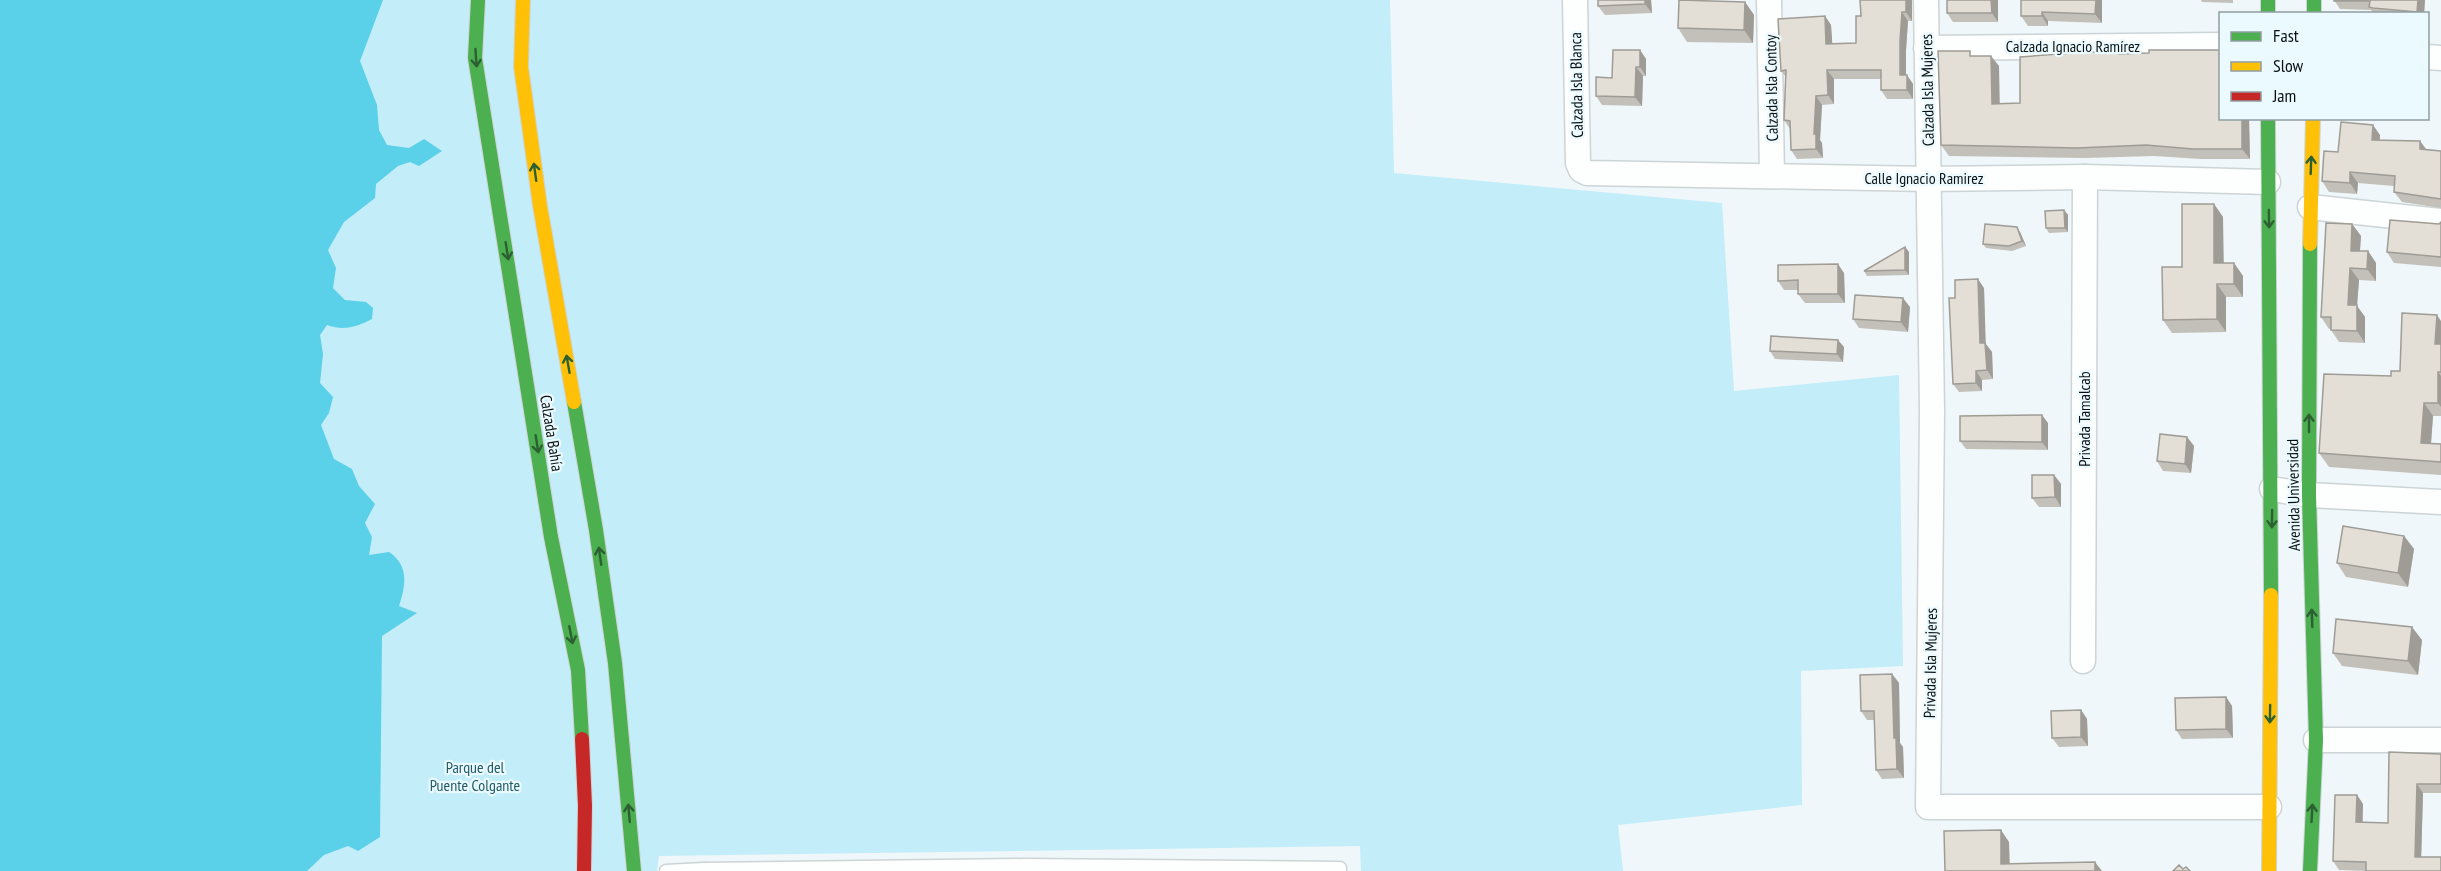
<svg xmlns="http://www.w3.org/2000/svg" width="2441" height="871" font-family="'PT Sans Narrow',sans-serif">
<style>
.green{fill:#c2edf9}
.water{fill:#5bd0e9}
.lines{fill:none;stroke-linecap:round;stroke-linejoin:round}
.lane-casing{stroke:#cdd4d6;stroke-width:15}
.street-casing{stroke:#cdd4d6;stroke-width:27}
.fast-casing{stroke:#cdd4d6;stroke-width:16}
.slow-casing{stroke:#cdd4d6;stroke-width:16}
.jam-casing{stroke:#cdd4d6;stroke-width:16}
.lane{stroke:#fdfefe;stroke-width:12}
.street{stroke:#fdfefe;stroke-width:24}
.fast{stroke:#4caf50;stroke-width:14}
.slow{stroke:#ffc107;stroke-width:14}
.jam{stroke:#c62828;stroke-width:14}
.wall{fill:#c3c0b9}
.shaded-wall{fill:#9f9c96}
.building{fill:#e3dfd7;stroke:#9f9c96;stroke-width:1.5}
.oneway{stroke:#2c6032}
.labels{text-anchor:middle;stroke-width:4.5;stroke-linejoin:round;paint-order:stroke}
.street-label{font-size:16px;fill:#0b1113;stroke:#ebfafe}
.park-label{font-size:16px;fill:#205b69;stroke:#ebfafe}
</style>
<rect width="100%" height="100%" fill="#eff7fa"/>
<path class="green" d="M0,0H1390L1394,173L1722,203L1734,391L1899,375L1903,666L1801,671L1802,805L1618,825L1623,871H1361L1360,846L659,856L657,871H0Z"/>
<path class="water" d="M0,0H383L360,61L377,105L379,130L387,145L409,148L424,139L442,151L419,166L410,162L398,166L376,184L375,198L344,222L328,250L336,268L333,288L345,300L366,302L373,308L372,319C356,327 344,331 327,325L320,335L323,354L320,383L333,397L329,413L321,425L334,459L352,469L359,486L375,504L365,523L372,537L369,555L389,552C409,565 406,585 399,606L417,613L382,636L380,837L358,851L348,846L324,855L307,871H0Z"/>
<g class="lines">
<g class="lane-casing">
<g id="lane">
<path d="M704,869L1027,865L1340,868V871"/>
<path d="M666,871L704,869L706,871"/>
</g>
</g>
<g class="street-casing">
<g id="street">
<path d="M1575,0L1578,163L1581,170L1587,173L1928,179L2085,177L2268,182"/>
<path d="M1769,0L1772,176"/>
<path d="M1926,0L1932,411L1928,807H2269"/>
<path d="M1926,48L2220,45"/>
<path d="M2428,57L2441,58"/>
<path d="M2310,207L2441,221"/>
<path d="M2272,489L2309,495L2441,502"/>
<path d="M2083,661L2085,177"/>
<path d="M2316,740H2441"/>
</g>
</g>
<g class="fast-casing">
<g id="fast">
<path d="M478,0L475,58L551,537L578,670L582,739"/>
<path d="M2268,0V14"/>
<path d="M2314,0V14"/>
<path d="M2268,118L2271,595"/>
<path d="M2310,244L2309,495L2316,740L2310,871"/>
<path d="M574,402L596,530L615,663L634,871"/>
</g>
</g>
<g class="slow-casing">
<g id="slow">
<path d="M523,0L521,67L540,206L574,402"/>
<path d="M2310,244L2313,118"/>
<path d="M2269,871L2271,595"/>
</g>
</g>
<g class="jam-casing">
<path id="jam" d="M582,739L585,806L584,871"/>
</g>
<use href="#lane" class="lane"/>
<use href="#street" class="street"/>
<use href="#fast" class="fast"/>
<use href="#slow" class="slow"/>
<use href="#jam" class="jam"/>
</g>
<g class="wall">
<path d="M1651,0L1652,13L1605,15L1598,6Z"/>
<path d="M1912,0V21H1908L1906,50V75L1913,84V99H1887L1881,90V79H1834V104L1822,105L1820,140L1822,143L1823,158L1797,159L1791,150L1790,129L1784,120L1786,77L1781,71L1825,16L1831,25L1832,43H1856L1861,16Z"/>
<path d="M1947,0H1998V22H1953L1947,13Z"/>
<path d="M2021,0H2102V23L2048,21V26H2028L2021,16Z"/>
<path d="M2201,0H2233V3L2202,2Z"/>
<path d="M2334,0H2425L2424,14H2374L2371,10L2340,9Z"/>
<path d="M1745,2L1754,15L1753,43L1687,42L1678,28Z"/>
<path d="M1640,50L1646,59V76H1643L1642,106L1602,105L1596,96Z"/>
<path d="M2121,54L2220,118H2249L2250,159H2201L2154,156L2085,158L1949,156L1941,145L1973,56L1999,66V104L2020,103Z"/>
<path d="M2343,118H2364V120Z"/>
<path d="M2380,135V140L2420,141L2426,149L2441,151V208L2402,202L2394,192V186L2358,183L2357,194L2329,192L2322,181L2338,152Z"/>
<path d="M2214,204L2223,217V263H2234L2243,276V297H2226V332L2172,333L2163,320L2182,267Z"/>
<path d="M2064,210L2068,215V232L2049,233L2046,228Z"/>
<path d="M2441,222V267L2394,263L2387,252Z"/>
<path d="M2352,224L2361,236L2360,251H2368L2376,263V281L2359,280L2357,306L2365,317V343L2339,342L2331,330V329H2329L2321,317Z"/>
<path d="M2020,232L2026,246L2012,251L1986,248L1983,244Z"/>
<path d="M1905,247L1909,252V275L1867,276L1864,271Z"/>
<path d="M1844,273L1845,303H1805L1798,294V290H1784L1778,281Z"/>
<path d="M1984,288L1985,343L1992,352L1993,379L1982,380V391L1959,392L1953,384L1955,298Z"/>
<path d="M1910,307L1908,332L1859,328L1853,319Z"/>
<path d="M2441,321V416H2433L2431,444H2441V475L2329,467L2319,453L2391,376L2400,371Z"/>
<path d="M1844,347L1843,362L1775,359L1770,351Z"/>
<path d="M2048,423V450L1966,449L1960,441Z"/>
<path d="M2187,437L2194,446L2191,473L2163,471L2157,461Z"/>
<path d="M2054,475L2061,484V507H2039L2032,498Z"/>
<path d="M2404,536L2414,549L2408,587L2346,577L2337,563Z"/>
<path d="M2422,640L2418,675L2342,666L2333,653Z"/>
<path d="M1892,674L1899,683L1900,743L1903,747L1904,778L1882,779L1876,770L1874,720H1867L1861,711Z"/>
<path d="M2226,697L2232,706L2233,738L2182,739L2176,730Z"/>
<path d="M2081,710L2087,719L2088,746L2059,747L2052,738Z"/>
<path d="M2441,754V793H2423L2421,857L2366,871L2339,870L2333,861L2357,795L2363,804V822L2388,823Z"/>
</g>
<g class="shaded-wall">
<path d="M1645,0H1651L1652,13L1645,4Z"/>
<path d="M1906,0H1912V21L1906,12Z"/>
<path d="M1991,0H1998V22L1992,13Z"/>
<path d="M2096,0H2102V23L2095,14Z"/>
<path d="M2418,0H2425L2424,14H2418L2417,12Z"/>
<path d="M1745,2L1754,15L1753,43L1744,30Z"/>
<path d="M1902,12L1908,21L1906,50V84L1900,75V41Z"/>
<path d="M2042,12L2048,21V26L2042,16Z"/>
<path d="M1825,16L1831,25L1833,53L1826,44Z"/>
<path d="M1640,50L1646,59V76L1640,67Z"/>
<path d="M1991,56L1999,66L2000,114L1992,104Z"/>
<path d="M1636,67L1643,76L1642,106L1635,97Z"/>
<path d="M1827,70L1834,79V104L1828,95Z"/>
<path d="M1907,75L1913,84V99L1907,90Z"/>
<path d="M1816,96L1822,105L1820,140L1822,143L1823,158L1816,149L1814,134Z"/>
<path d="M2242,118H2249L2250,159L2242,149Z"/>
<path d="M2373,125L2380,135L2379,150L2372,140Z"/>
<path d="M2420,141L2428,152L2420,149Z"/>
<path d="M2350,172L2358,183L2357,194L2350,183Z"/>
<path d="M2214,204L2223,217L2224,276L2214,263Z"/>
<path d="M2064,210L2068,215V232L2065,228Z"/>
<path d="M2352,224L2361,236L2359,262L2351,251Z"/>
<path d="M2017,227L2020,232L2026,246L2022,241Z"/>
<path d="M1905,247L1909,252V275L1905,270Z"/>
<path d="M2368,251L2376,263V281L2367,269Z"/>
<path d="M2234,263L2243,276V297L2234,284Z"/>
<path d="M1838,264L1844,273L1845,303L1838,294Z"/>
<path d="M2350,268L2359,280L2357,306L2365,317V343L2357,331L2348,305Z"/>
<path d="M1978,279L1984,288L1986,352L1980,343Z"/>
<path d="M2217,284L2226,297V332L2217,319Z"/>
<path d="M1903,298L1910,307L1908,332L1901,322Z"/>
<path d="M2437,315L2441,321V352L2435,344Z"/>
<path d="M1838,340L1844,347L1843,362L1837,354Z"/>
<path d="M1985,343L1992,352L1993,379L1987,370Z"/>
<path d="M1976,371L1982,380V391L1976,383Z"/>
<path d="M2438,372L2441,376V407L2438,403Z"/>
<path d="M2424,403L2433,416L2430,456L2421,443Z"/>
<path d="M2042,415L2048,423V450L2042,442Z"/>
<path d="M2187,437L2194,446L2191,473L2185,464Z"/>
<path d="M2054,475L2061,484V507L2055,497Z"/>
<path d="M2404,536L2414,549L2408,587L2398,573Z"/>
<path d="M2412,627L2422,640L2418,675L2408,661Z"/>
<path d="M1892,674L1899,683L1900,743L1903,747L1904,778L1897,769L1894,738Z"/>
<path d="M2226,697L2232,706L2233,738L2226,729Z"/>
<path d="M2081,710L2087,719L2088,746L2081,737Z"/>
<path d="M2417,784L2423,793L2421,865L2415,857Z"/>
<path d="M2357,795L2363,804L2362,831L2356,822Z"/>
<path d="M2001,830L2009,842L2010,871L2001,864Z"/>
<path d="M2095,862L2102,871H2095Z"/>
</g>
<g class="building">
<path d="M1598,0H1645V4L1598,6Z"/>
<path d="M1679,0L1745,2L1744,30L1678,28Z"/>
<path d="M1860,0H1906V12H1902L1900,41V75H1907V90H1881V70H1827L1828,95L1816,96L1814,134H1816V149L1791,150L1790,121L1784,120L1786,70L1781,71L1778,19L1825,16L1826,44L1856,43V16H1861Z"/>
<path d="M1947,0H1991L1992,13H1947Z"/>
<path d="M2021,0H2096L2095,14L2042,12V16H2021Z"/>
<path d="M2334,0H2418L2417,12L2373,8L2369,7L2370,1H2334Z"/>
<path d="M1613,50H1640V67H1636L1635,97L1596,96V77L1612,78Z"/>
<path d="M2149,50H2220V118H2242V149H2193L2146,145L2077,148L1941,145L1938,51H1970V56H1991L1992,104L2020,103V57L2085,52H2119V54L2149,53Z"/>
<path d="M2341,122L2373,125L2372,140L2420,141V149L2441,151V199L2394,192L2395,176L2350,172V183L2322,181L2324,151L2338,152Z"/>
<path d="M2182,204H2214V263H2234V284H2217V319L2163,320L2162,267H2182Z"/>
<path d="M2064,210L2065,228H2046L2045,211Z"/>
<path d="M2390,220L2439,224L2441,222V257L2387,252Z"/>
<path d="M2326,223L2352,224L2351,251H2368L2367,269L2350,268L2348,305H2357V331L2331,330V317H2321Z"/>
<path d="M1985,224L2017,227L2022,241L2009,246L1983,244Z"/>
<path d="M1905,247V270L1864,271Z"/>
<path d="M1838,264V294H1798V280L1778,281V265Z"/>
<path d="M1978,279L1980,343H1985L1987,370L1976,371V383L1953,384L1949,298H1955V280Z"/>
<path d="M1855,295L1903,298L1901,322L1853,319Z"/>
<path d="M2402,313L2437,315L2435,344H2441V372H2438V403H2424L2421,443L2441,444V462L2319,453L2324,374L2391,376V371H2400Z"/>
<path d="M1771,336L1838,340L1837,354L1770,351Z"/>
<path d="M2042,415V442L1960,441V416Z"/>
<path d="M2160,434L2187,437L2185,464L2157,461Z"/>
<path d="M2032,475H2054L2055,497L2032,498Z"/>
<path d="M2343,526L2404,536L2398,573L2337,563Z"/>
<path d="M2336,619L2412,627L2408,661L2333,653Z"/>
<path d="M1892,674L1894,738H1896L1897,769L1876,770L1874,711H1861L1860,675Z"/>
<path d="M2226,697V729L2176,730L2175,698Z"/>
<path d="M2081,710V737L2052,738L2051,711Z"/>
<path d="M2389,752L2441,754V784H2417L2415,857H2441V871H2366V862L2333,861L2335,795H2357L2356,822L2388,823Z"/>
<path d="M2001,830V864L2095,862V871H1945L1944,831Z"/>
<path d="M2179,865L2183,869L2186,867L2190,871H2173Z"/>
</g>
<defs><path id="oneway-shaft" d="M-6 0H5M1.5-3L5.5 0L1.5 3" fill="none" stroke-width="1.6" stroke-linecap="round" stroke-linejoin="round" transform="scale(1.5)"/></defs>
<g class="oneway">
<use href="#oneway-shaft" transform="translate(476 58) rotate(86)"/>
<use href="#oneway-shaft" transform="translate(2311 165) rotate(-88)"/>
<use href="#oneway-shaft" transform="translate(535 172) rotate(-98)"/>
<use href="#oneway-shaft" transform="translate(2269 219) rotate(89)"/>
<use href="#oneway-shaft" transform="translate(507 251) rotate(81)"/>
<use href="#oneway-shaft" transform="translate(568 364) rotate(-100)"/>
<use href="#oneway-shaft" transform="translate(2309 423) rotate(-90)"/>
<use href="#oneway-shaft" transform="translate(537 444) rotate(81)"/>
<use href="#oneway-shaft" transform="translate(2272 519) rotate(91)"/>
<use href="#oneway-shaft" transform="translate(600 556) rotate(-98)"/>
<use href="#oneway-shaft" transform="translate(2312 618) rotate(-92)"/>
<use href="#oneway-shaft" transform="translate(571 635) rotate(79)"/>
<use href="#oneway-shaft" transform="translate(2270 714) rotate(91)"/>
<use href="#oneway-shaft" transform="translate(629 813) rotate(-95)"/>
<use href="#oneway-shaft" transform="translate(2312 813) rotate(-87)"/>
</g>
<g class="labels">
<g class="street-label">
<text x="2073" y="52">Calzada Ignacio Ramírez</text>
<text transform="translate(1576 85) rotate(-91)" y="6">Calzada Isla Blanca</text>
<text transform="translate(1771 88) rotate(-91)" y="6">Calzada Isla Contoy</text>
<text transform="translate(1927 90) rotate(-91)" y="6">Calzada Isla Mujeres</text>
<text x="1924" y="184">Calle Ignacio Ramirez</text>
<text transform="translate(2084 419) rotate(-90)" y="6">Privada Tamalcab</text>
<text transform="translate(552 433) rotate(81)" y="6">Calzada Bahía</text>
<text transform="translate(2293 495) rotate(-91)" y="6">Avenida Universidad</text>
<text transform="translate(1930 663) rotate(-89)" y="6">Privada Isla Mujeres</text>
</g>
<g class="park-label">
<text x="475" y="773">Parque del<tspan x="475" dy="18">Puente Colgante</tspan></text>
</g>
</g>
<rect x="2219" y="12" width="210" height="108" fill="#ebfafe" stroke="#919da0" stroke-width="1.5"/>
<rect x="2231" y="32" width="30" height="9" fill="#4caf50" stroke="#919da0" stroke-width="1.5"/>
<text x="2273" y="42" font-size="18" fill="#0b1113">Fast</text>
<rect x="2231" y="62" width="30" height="9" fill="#ffc107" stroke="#919da0" stroke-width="1.5"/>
<text x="2273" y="72" font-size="18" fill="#0b1113">Slow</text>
<rect x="2231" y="92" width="30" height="9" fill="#c62828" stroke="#919da0" stroke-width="1.5"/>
<text x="2273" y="102" font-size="18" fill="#0b1113">Jam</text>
</svg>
